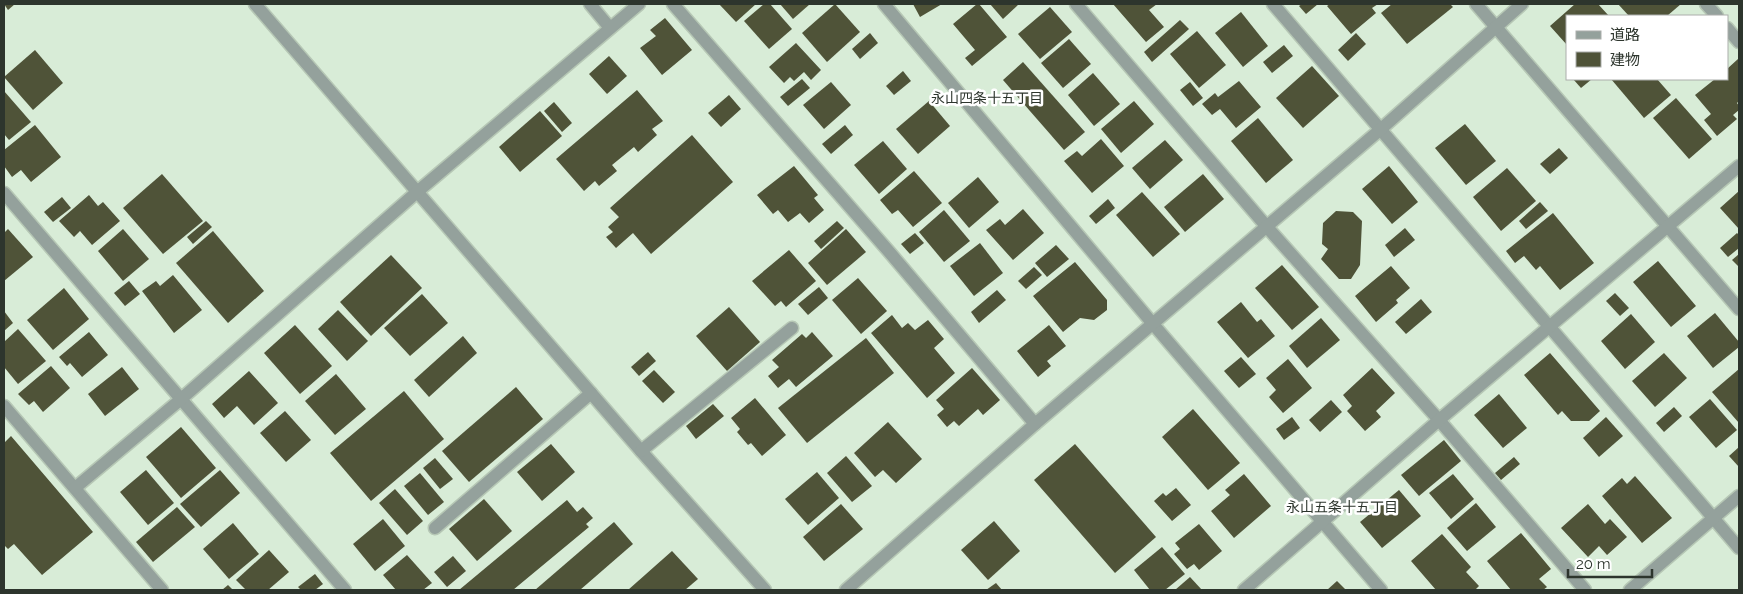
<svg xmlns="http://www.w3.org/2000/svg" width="1743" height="594" font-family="Raleway,'Noto Sans JP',sans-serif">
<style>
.building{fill:#4f5338}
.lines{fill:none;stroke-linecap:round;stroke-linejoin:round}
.lane-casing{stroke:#b6c7b5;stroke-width:15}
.street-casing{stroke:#b6c7b5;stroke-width:15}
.lane{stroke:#94a19c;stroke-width:12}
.street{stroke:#94a19c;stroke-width:12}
.labels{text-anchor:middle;stroke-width:5;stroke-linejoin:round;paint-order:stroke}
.neighbourhood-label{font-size:14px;fill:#2d352d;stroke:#fff}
</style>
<rect width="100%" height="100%" fill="#d8ecd7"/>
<g class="building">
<path d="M4,4H15L8,10Z"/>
<path d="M719,4H756L736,22Z"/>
<path d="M764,4H770L792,29L769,49L744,21Z"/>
<path d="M780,4H810L793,19Z"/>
<path d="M835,4L860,32L827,62L802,33Z"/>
<path d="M913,4H942L920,17Z"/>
<path d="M977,4H979L1007,37L972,66L965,58L975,50L953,24Z"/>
<path d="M990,4H1019L1003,19Z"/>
<path d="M1113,4H1157L1149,10L1164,27L1146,42Z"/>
<path d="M1302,4H1318L1306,14L1299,6Z"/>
<path d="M1330,4H1378L1372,8L1376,13L1351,34L1327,6Z"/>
<path d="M1392,4H1450L1453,7L1407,44L1381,13Z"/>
<path d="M1575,4H1598L1609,16H1567V45L1550,26Z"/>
<path d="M1618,4H1681L1667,16H1629Z"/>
<path d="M1050,7L1072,32L1040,59L1018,34Z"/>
<path d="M1241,12L1268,46L1243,67L1215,33Z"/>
<path d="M665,18L692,50L662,75L640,48L656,36L650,30Z"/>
<path d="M1180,20L1189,29L1152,62L1144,52Z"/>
<path d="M1197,31L1226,65L1199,88L1170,54Z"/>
<path d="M870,33L878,43L860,59L852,49Z"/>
<path d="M1356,33L1366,44L1348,61L1338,50Z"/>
<path d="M1069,39L1091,64L1063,88L1041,63Z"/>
<path d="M796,43L821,70L811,80L804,72L794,81L790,77L784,83L769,67Z"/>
<path d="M1284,45L1293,56L1272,73L1263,62Z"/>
<path d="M35,50L63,83L33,110L4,77Z"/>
<path d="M609,56L627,76L607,94L589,74Z"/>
<path d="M1738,59L1739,61V101L1737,103L1739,106V110L1733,115L1737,119L1717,136L1704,120L1711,114L1695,95L1715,79H1727V69Z"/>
<path d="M1023,62L1085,132L1064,150L1003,80Z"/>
<path d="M1312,66L1339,96L1303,128L1276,98Z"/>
<path d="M903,71L911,81L894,95L886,86Z"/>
<path d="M1093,73L1120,104L1094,126L1068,95Z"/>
<path d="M802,79L810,88L788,106L780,97Z"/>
<path d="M1573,79H1592L1581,88Z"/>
<path d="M1611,79H1657L1671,95L1644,118Z"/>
<path d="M1239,81L1261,107L1236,128L1220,109L1212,115L1202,104L1215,93L1218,97Z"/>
<path d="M831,82L851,105L824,129L803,105Z"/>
<path d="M1190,82L1203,98L1193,106L1180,90Z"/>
<path d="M637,90L663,121L652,129L657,135L638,152L634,147L612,165L617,171L599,186L595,181L584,191L556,159Z"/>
<path d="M4,91L31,122L9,140L4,134Z"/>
<path d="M729,95L741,109L721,127L708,113Z"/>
<path d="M1676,98L1712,139L1689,159L1653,118Z"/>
<path d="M929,101L950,126L918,154L896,129Z"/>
<path d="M1134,101L1154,124L1121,153L1101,129Z"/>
<path d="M554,102L572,123L562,132L544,111Z"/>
<path d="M540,111L562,136L520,172L499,147Z"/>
<path d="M1258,118L1293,160L1266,183L1231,141Z"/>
<path d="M1465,124L1496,161L1466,185L1435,148Z"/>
<path d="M35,125L61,157L31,182L21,170L12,177L4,166V150Z"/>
<path d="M845,125L853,135L831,154L822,144Z"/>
<path d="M692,135L733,182L651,254L633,233L616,248L606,237L613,232L608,227L619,217L610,208Z"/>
<path d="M1101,139L1124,166L1092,193L1064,161L1077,151L1082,156Z"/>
<path d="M1165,140L1183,160L1150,189L1132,168Z"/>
<path d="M883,141L907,169L879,194L854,165Z"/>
<path d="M1559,148L1568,158L1550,174L1540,164Z"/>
<path d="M794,166L818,195L814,198L824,210L809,223L800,213L788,222L778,210L773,214L757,195Z"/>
<path d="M1389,166L1418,202L1392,224L1362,189Z"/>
<path d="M1507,168L1536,201L1501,231L1473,197Z"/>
<path d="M914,171L942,203L913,227L898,210L892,214L880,200Z"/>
<path d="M162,174L203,221L163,254L123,208Z"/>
<path d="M1203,174L1224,199L1185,232L1164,207Z"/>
<path d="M978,177L999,202L969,228L948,203Z"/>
<path d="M1739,191V229L1720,208Z"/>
<path d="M1142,192L1180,234L1153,257L1116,215Z"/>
<path d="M89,195L98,206L103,202L120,221L92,245L80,231L74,237L59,221Z"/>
<path d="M62,197L71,208L53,222L44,212Z"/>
<path d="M1108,199L1115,208L1096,224L1089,216Z"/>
<path d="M1540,202L1548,211L1526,229L1519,221Z"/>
<path d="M1023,209L1044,233L1013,260L986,230L1000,219L1005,225Z"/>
<path d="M944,210L970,241L944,262L919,232Z"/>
<path d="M1336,211L1353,212L1362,221L1360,265L1351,279H1339L1321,259L1328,249L1322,244L1323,223Z"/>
<path d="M1553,213L1594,263L1560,290L1540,266L1536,270L1524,256L1515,263L1506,251Z"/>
<path d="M206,221L212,227L193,244L187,237Z"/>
<path d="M837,221L844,228L821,249L814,241Z"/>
<path d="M1405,228L1415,240L1394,257L1385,245Z"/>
<path d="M8,229L33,257L4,281V233Z"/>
<path d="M123,229L149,259L123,281L98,251Z"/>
<path d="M846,229L866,252L827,285L808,263Z"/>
<path d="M213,231L264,291L228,323L176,263Z"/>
<path d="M915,233L924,243L910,254L901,244Z"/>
<path d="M1737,233L1739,235V248L1728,257L1720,248Z"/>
<path d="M980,243L1003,273L974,296L950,266Z"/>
<path d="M1056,245L1069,259L1047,277L1035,263Z"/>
<path d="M789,250L816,281L786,307L781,301L775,306L752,281Z"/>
<path d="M1739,254V267L1732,260Z"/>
<path d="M391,255L422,288L371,336L340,302Z"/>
<path d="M1658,261L1696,306L1671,327L1633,282Z"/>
<path d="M1075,262L1107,300V310L1094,320L1080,318L1063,332L1033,296Z"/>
<path d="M1282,265L1319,307L1292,330L1255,288Z"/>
<path d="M1391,266L1410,288L1396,300L1398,303L1376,322L1355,296Z"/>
<path d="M1034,267L1042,275L1026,289L1018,281Z"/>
<path d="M173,275L202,310L174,333L142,291L156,281L160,286Z"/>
<path d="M858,278L887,311L861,334L832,300Z"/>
<path d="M129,281L140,294L125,306L114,293Z"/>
<path d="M819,287L828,298L808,315L798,304Z"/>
<path d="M64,288L89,319L53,350L27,320Z"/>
<path d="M997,290L1006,300L979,323L971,312Z"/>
<path d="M1615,293L1629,308L1620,316L1606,301Z"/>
<path d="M422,294L448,323L410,356L384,328Z"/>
<path d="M1421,299L1432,312L1406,334L1395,322Z"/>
<path d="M1241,302L1257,322L1261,319L1275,336L1248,358L1217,322Z"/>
<path d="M729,307L760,342L727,371L696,336Z"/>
<path d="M338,310L368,341L347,361L318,329Z"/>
<path d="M4,311L13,323L4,331Z"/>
<path d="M1715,313L1739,342V347L1713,368L1687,336Z"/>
<path d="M1631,314L1655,342L1625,369L1601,341Z"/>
<path d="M892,315L902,328L908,323L915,330L928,320L944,339L934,348L955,373L927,398L871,333Z"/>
<path d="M1321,318L1340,340L1307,368L1289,346Z"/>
<path d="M295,325L332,366L300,394L264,353Z"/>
<path d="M1049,325L1066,346L1047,361L1051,366L1038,377L1017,351Z"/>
<path d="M18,329L46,361L18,384L4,367V342Z"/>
<path d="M89,332L108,355L82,377L70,363L67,366L59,357Z"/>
<path d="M812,332L833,356L796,387L789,379L778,388L768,376L779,367L772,360L802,334L806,338Z"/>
<path d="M463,336L477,353L429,397L414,380Z"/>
<path d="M866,338L894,373L807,443L778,408Z"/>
<path d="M648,352L656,361L639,376L631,367Z"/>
<path d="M1550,353L1600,411L1589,421H1571L1562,411L1558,415L1524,375Z"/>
<path d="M1664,353L1687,378L1655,407L1632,381Z"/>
<path d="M1241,357L1256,374L1239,388L1224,371Z"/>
<path d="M1288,359L1312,388L1283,413L1269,397L1276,390L1266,378Z"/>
<path d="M51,366L70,388L43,412L34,401L29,405L18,394Z"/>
<path d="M122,367L139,389L105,416L88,394Z"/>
<path d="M972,368L1000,400L983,415L978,409L959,426L954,421L947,427L937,415L944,409L936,400Z"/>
<path d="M1372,368L1395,393L1376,411L1381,417L1365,431L1347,411L1352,406L1343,395Z"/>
<path d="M1739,369V423L1712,392Z"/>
<path d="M654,370L675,392L663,403L642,381Z"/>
<path d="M249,371L278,403L254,425L237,406L224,418L212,404Z"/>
<path d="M336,374L366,409L335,435L305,401Z"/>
<path d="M516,387L543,419L469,482L442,451Z"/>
<path d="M404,391L444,439L371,501L330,453Z"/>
<path d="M1499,394L1527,428L1503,448L1474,415Z"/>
<path d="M755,398L786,435L762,456L751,443L748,445L737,432L740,429L731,418Z"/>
<path d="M1710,399L1737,430L1716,448L1689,417Z"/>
<path d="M1331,400L1342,412L1320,432L1309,420Z"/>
<path d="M713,404L724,416L696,439L686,426Z"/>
<path d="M1674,407L1682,416L1664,432L1656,423Z"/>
<path d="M1193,409L1240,463L1208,490L1162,437Z"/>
<path d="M285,411L311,440L286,462L260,433Z"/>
<path d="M1292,417L1300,428L1284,440L1276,429Z"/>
<path d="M1606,417L1623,436L1599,457L1583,438Z"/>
<path d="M888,422L922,459L896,483L883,470L875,477L854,453Z"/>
<path d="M181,427L216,468L181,498L146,457Z"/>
<path d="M11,436L93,532L42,575L14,544L8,549L4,545V443Z"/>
<path d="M1444,440L1461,461L1419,496L1401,475Z"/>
<path d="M551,444L575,472L542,501L517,472Z"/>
<path d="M1075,444L1156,537L1115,573L1034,480Z"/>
<path d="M1739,447V467L1729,456Z"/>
<path d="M846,456L872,486L852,502L827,473Z"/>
<path d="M1514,457L1520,464L1501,480L1495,473Z"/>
<path d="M435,458L453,479L440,489L423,468Z"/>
<path d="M146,470L174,503L148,525L120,492Z"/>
<path d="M220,470L240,493L201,527L180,504Z"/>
<path d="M817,472L839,498L808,525L785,499Z"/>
<path d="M420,473L444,502L428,515L404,486Z"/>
<path d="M1244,474L1271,506L1234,538L1211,511L1230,495L1225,490Z"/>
<path d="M1453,474L1474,499L1451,519L1429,493Z"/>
<path d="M1635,476L1672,518L1642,543L1602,496L1622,478L1627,484Z"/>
<path d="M1176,488L1191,505L1172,521L1154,501L1163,493L1166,496Z"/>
<path d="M395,489L423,521L407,535L379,503Z"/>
<path d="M1399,490L1421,516L1382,548L1360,522Z"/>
<path d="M484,499L512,531L477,561L449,529Z"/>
<path d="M567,500L577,512L583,507L593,518L586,524L589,527L513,590H459Z"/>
<path d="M1476,503L1496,527L1467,551L1447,528Z"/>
<path d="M841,504L863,529L824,561L803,537Z"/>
<path d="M1588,504L1605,524L1610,519L1627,537L1607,555L1599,546L1588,557L1561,528Z"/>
<path d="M177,507L195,527L153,562L136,542Z"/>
<path d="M383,519L405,546L375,571L353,544Z"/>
<path d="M994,521L1020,551L988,580L961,550Z"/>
<path d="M614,522L633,544L580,590H535Z"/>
<path d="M233,523L259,554L229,579L203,549Z"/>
<path d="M1199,524L1222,551L1199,570L1194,564L1187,569L1174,554L1180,549L1175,543Z"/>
<path d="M1521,533L1551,569L1539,579L1547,587L1543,590H1511L1487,561Z"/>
<path d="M1442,534L1471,567L1466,572L1479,586L1475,590H1436L1411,561Z"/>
<path d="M1162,547L1185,574L1165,590H1150L1134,570Z"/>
<path d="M269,550L289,572L268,590H246L236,580Z"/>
<path d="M672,551L698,579L685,590H628Z"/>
<path d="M407,555L432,583L423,590H396L383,575Z"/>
<path d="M453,556L466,571L447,587L434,572Z"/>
<path d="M315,574L323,584L315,590H301L298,587Z"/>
<path d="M1190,577L1202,590H1175Z"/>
<path d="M1337,581L1346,590H1327Z"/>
<path d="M996,583L1002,590H986Z"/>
<path d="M228,585L233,590H222Z"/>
</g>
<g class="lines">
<g class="lane-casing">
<g id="lane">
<path d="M590,4L610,28"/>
<path d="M435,528L591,393"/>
</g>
</g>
<g class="street-casing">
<g id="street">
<path d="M255,4L641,451L765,590"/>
<path d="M673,4L891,254L1035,424"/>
<path d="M884,4L1153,324L1381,590"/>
<path d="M1076,4L1267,227L1439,420L1585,590"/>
<path d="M1273,4L1739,548"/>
<path d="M1476,4L1739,309"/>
<path d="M1706,4L1717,16"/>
<path d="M1727,28L1739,42"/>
<path d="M4,193L345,590"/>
<path d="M4,406L162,590"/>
<path d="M641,451L792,328"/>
<path d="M75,488L180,400L417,192L639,4"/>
<path d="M846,590L1035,424L1381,129L1522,4"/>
<path d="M1244,590L1439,420L1739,166"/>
<path d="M1630,590L1739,496"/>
</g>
</g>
<use href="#lane" class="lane"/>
<use href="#street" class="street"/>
</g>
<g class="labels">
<g class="neighbourhood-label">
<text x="987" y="103">永山四条十五丁目</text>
<text x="1342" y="512">永山五条十五丁目</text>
</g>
</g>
<rect width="1743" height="594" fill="none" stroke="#2d352d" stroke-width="10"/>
<rect x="1566" y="15" width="162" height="65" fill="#ffffff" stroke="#abaeab"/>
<rect x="1576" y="31" width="25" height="8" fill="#94a19c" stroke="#abaeab"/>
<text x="1610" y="40" font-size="15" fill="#2d352d">道路</text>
<rect x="1576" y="52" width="25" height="15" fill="#4f5338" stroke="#abaeab"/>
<text x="1610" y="65" font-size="15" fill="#2d352d">建物</text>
<path d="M1568 569v8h84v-8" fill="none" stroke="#2d352d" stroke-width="2.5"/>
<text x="1576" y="569" font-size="15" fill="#2d352d" stroke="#ffffff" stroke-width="4" paint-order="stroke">20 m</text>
</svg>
